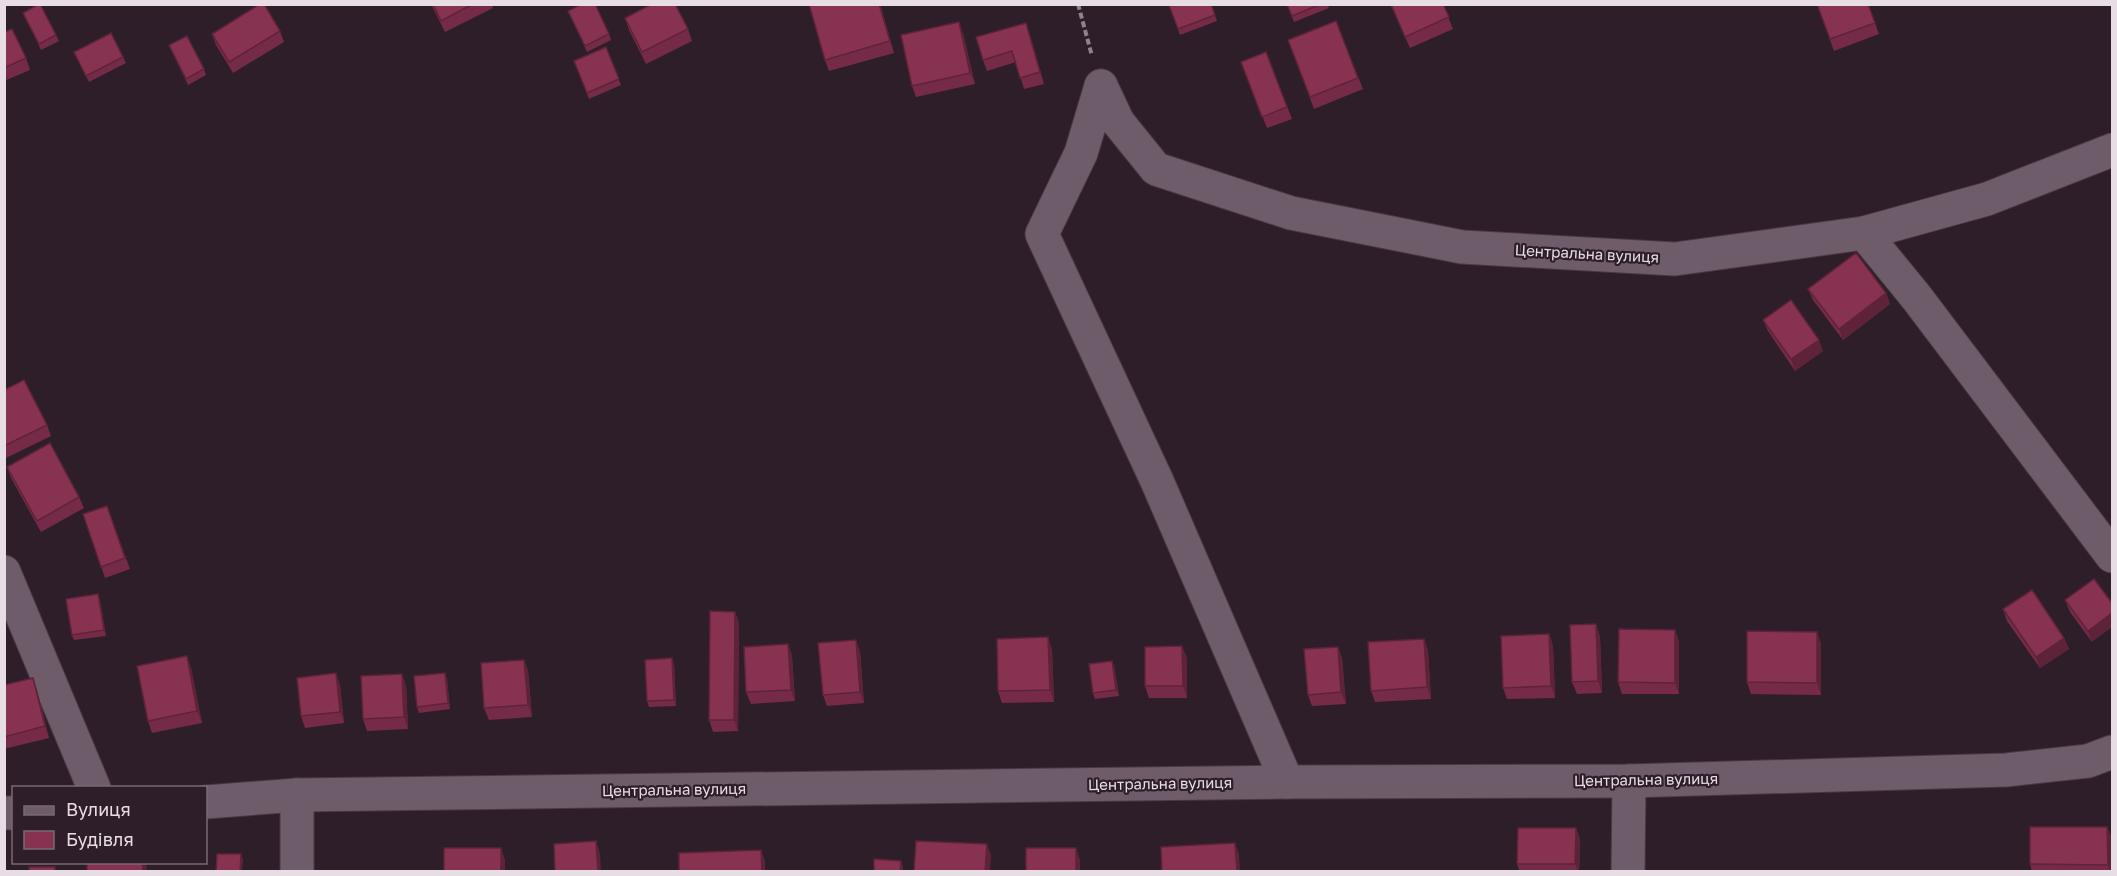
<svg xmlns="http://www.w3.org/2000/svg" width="2117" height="876" font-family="'Golos Text',sans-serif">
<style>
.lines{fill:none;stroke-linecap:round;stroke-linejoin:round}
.minor-casing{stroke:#483a45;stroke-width:35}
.path{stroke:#8f828c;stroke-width:4;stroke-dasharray:6 3;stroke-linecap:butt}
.minor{stroke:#6e5c6a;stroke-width:33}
.wall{fill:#752b47}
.shaded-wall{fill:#5f2339}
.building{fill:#883252;stroke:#5f2339;stroke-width:1.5}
.labels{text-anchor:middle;stroke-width:4.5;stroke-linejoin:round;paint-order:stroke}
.street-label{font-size:15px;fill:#e8dde5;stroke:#2d1e2a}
</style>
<rect width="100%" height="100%" fill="#2d1e2a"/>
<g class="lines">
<g class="minor-casing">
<g id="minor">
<path d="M1101,86L1118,122L1156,169L1291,213L1462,247L1675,259L1864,233L1987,199L2112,150"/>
<path d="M1101,86L1081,153L1042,234L1157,481L1287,782"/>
<path d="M1864,233L1917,298L2112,556"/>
<path d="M4,572L94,788"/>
<path d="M206,802L297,795L1287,782L1629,781L2006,770L2088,761L2112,752"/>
<path d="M4,813H14"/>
<path d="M297,872V795"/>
<path d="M1628,872L1629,781"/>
</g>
</g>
<path class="path" d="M1078,4L1092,56"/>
<use href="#minor" class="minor"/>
</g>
<g class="wall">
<path d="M431,4H492L493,8L445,32Z"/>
<path d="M809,4H880L894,53L829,71L825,60Z"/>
<path d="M1211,4L1217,21L1180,35L1169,5Z"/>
<path d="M1287,4H1327L1329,8L1294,22Z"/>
<path d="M1390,4H1443L1453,29L1410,48Z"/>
<path d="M1817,4H1868L1879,34L1834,51Z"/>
<path d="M568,11L609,34L611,40L587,52Z"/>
<path d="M23,13L56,35L59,41L41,50Z"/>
<path d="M625,18L688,29L692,41L646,64L629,30Z"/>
<path d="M1336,21L1363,89L1314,109L1288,40Z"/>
<path d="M280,31L284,42L233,73L216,45L212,34Z"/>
<path d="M4,32L26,58L30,70L4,81Z"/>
<path d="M963,33L975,84L916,97L912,86Z"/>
<path d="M1030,35L1044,84L1024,89L1016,62L987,71L983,60Z"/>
<path d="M169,45L204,69L206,75L188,85Z"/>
<path d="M606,47L621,85L589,99L574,61Z"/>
<path d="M74,52L123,57L126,63L89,82Z"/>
<path d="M1266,52L1292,119L1267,128L1241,62Z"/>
<path d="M1808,289L1886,293L1890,304L1843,340L1813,300Z"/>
<path d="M1763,320L1823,351L1795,371L1768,331Z"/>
<path d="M4,390L47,425L51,436L4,459Z"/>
<path d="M7,467L79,497L84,508L41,532L11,478Z"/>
<path d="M107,506L130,569L105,578L83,514Z"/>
<path d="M2094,579L2092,642L2070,612L2065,600Z"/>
<path d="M98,594L100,600L106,636L74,640L72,635Z"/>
<path d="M2003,609L2064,638L2069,649L2040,668L2007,621Z"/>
<path d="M735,612L739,623L738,731L713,732L709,720Z"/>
<path d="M1675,630L1679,642V694H1622L1618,682Z"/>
<path d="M1549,634L1553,646L1555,698L1507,699L1503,688Z"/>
<path d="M1600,636L1602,693L1577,694L1572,682Z"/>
<path d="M1424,639L1428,651L1431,699L1375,702L1371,691Z"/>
<path d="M1821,643V695L1751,694L1747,682Z"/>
<path d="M788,644L792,656L795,701L751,704L746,692Z"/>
<path d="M1338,647L1342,658L1346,704L1312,706L1308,695Z"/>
<path d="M1052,649L1054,702L1002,703L998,691Z"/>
<path d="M860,651L864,703L827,706L823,695Z"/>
<path d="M1187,658V698H1149L1145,686Z"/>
<path d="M524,660L528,671L532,717L489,720L484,708Z"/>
<path d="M1112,661L1114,666L1119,696L1095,699L1093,693Z"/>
<path d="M674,664L676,706L649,707L647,701Z"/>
<path d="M191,668L202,723L152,733L148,721Z"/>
<path d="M445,673L447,679L450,709L419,713L417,707Z"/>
<path d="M33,678L37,690L49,738L4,749V685Z"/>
<path d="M340,685L344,723L305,728L301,716Z"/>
<path d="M406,685L408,729L367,731L363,719Z"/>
<path d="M2107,827L2112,839V872H2032L2030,864Z"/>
<path d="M1576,828L1580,840L1579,872H1520L1517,864Z"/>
</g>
<g class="shaded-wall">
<path d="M879,4H880L894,53L890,41Z"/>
<path d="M959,22L963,33L975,84L970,73Z"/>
<path d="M1026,23L1030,35L1044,84L1040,72Z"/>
<path d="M1886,293L1890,304L1843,340L1839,329Z"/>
<path d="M1819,340L1823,351L1795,371L1791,359Z"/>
<path d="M98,594L100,600L106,636L104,630Z"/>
<path d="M735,612L739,623L738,731L734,720Z"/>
<path d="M2112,613V627L2092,642L2088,631Z"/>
<path d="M1596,624L1600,636L1602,693L1598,681Z"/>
<path d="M1675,630L1679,642V694L1675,683Z"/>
<path d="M1817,632L1821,643V695L1817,683Z"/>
<path d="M1549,634L1553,646L1555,698L1551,686Z"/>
<path d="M1048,637L1052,649L1054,702L1050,690Z"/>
<path d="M2064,638L2069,649L2040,668L2036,657Z"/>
<path d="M1424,639L1428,651L1431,699L1427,687Z"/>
<path d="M856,640L860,651L864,703L860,692Z"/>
<path d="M788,644L792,656L795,701L791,690Z"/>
<path d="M1182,646L1187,658V698L1183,686Z"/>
<path d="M1338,647L1342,658L1346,704L1341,692Z"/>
<path d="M187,656L191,668L202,723L197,711Z"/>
<path d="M672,658L674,664L676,706L674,700Z"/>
<path d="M524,660L528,671L532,717L528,705Z"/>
<path d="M1112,661L1114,666L1119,696L1116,690Z"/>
<path d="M336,673L340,685L344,723L340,712Z"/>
<path d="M445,673L447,679L450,709L448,703Z"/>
<path d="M402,674L406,685L408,729L404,717Z"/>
<path d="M33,678L37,690L49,738L45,726Z"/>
<path d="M2107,827L2112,839V872H2110L2108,865Z"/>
<path d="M1576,828L1580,840L1579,872H1578L1575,864Z"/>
<path d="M596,841L600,853L601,872H598Z"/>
<path d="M1235,843L1239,854L1240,872H1237Z"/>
<path d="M987,844L991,855L990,872H985Z"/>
<path d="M501,848L505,860V872H501Z"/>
<path d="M1076,848L1080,860V872H1076Z"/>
<path d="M761,850L765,861V872H762Z"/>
<path d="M241,854L243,860L242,872H240Z"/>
<path d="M901,861L903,867V872H900Z"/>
<path d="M142,862H146L147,872H143Z"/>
</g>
<g class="building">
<path d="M39,4H40L56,35L39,44L23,13Z"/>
<path d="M260,4H264L280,31L229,62L212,34Z"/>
<path d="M433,4H473L441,21Z"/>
<path d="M582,4H595L609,34L585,46L568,11Z"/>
<path d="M652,4H675L688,29L642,52L625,18Z"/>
<path d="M809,4H879L890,41L825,60Z"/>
<path d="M1170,4H1211L1215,15L1178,29L1169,5Z"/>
<path d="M1287,4H1321L1292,16Z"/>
<path d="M1391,4H1443L1449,17L1405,37Z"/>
<path d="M1817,4H1868L1875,23L1830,39Z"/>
<path d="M1336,21L1358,78L1310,97L1288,40Z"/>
<path d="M959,22L970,73L912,86L901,35Z"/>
<path d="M1026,23L1040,72L1020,78L1012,51L983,60L976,37Z"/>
<path d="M12,29L26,58L4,68V32Z"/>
<path d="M111,33L123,57L86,76L74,52Z"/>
<path d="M187,36L204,69L186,79L169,45Z"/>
<path d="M606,47L619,79L587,93L574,61Z"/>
<path d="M1266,52L1287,107L1262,117L1241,62Z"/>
<path d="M1856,253L1886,293L1839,329L1808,289Z"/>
<path d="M1791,300L1819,340L1791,359L1763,320Z"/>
<path d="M24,380L47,425L4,446V390Z"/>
<path d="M50,443L79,497L37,521L7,467Z"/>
<path d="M107,506L125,558L101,567L83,514Z"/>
<path d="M2094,579L2112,603V613L2088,631L2065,600Z"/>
<path d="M2032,590L2064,638L2036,657L2003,609Z"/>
<path d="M98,594L104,630L72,635L66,599Z"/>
<path d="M710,611L735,612L734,720H709Z"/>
<path d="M1596,624L1598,681L1572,682L1570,625Z"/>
<path d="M1619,629L1675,630V683L1618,682Z"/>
<path d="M1747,631L1817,632V683L1747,682Z"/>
<path d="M1549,634L1551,686L1503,688L1501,636Z"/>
<path d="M1048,637L1050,690L998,691L997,639Z"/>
<path d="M1424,639L1427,687L1371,691L1368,642Z"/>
<path d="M856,640L860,692L823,695L818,643Z"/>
<path d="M788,644L791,690L746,692L744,647Z"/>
<path d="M1182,646L1183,686H1145V647Z"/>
<path d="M1338,647L1341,692L1308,695L1304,649Z"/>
<path d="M187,656L197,711L148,721L137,666Z"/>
<path d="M672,658L674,700L647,701L645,660Z"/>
<path d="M524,660L528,705L484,708L481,663Z"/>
<path d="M1112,661L1116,690L1093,693L1089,664Z"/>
<path d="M336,673L340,712L301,716L297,678Z"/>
<path d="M445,673L448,703L417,707L414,676Z"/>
<path d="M402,674L404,717L363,719L361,676Z"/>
<path d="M33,678L45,726L4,737V685Z"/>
<path d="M2030,827H2107L2108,865L2030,864Z"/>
<path d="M1518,828H1576L1575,864H1517Z"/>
<path d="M596,841L598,872H555L554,844Z"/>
<path d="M916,841L987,844L985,872H914Z"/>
<path d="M1235,843L1237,872H1162L1161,847Z"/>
<rect x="444" y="848" width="57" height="24"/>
<rect x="1026" y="848" width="50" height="24"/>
<path d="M761,850L762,872H679V853Z"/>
<path d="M217,854H241L240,872H216Z"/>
<path d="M874,859L901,861L900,872H874Z"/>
<path d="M87,862H142L143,872H87Z"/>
<rect x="29" y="867" width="26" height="5"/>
</g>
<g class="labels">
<g class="street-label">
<text transform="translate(1587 254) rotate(3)" y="5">Центральна вулиця</text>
<text transform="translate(1646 780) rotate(-1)" y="5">Центральна вулиця</text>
<text transform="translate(1160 784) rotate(-1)" y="5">Центральна вулиця</text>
<text transform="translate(674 790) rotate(-1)" y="5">Центральна вулиця</text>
</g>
</g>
<rect width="2117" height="876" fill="none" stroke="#e8dde5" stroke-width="12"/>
<rect x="12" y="786" width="195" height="78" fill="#2d1e2a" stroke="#786a75" stroke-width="1.5"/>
<rect x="24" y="806" width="30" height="9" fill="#6e5c6a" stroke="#786a75" stroke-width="1.5"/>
<text x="66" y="816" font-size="18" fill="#e8dde5">Вулиця</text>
<rect x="24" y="831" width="30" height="18" fill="#883252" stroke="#786a75" stroke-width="1.5"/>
<text x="66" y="846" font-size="18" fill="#e8dde5">Будівля</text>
</svg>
